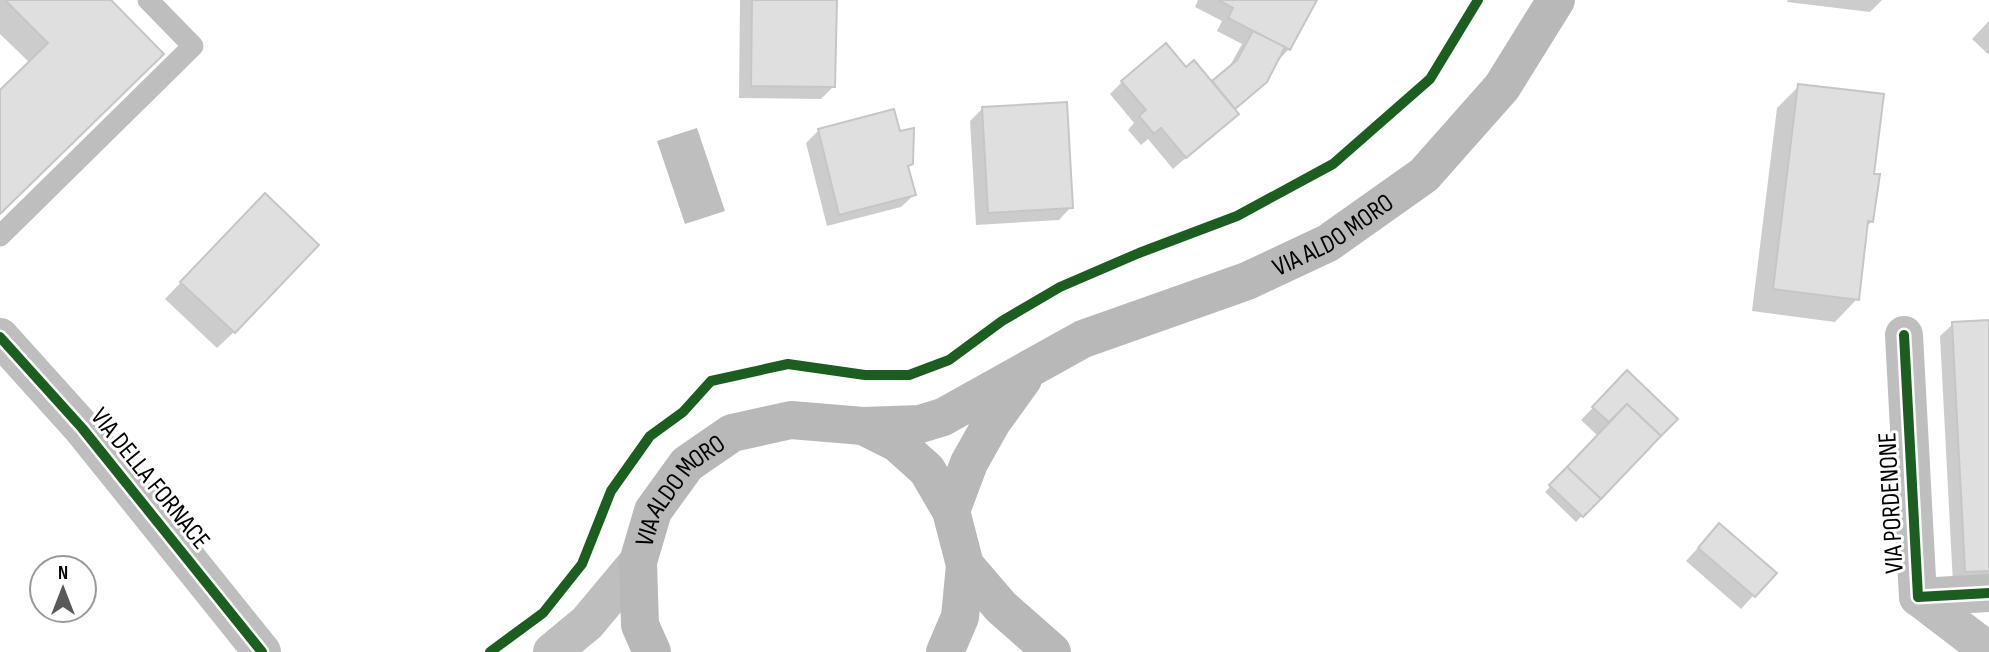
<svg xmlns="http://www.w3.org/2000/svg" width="1989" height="652" font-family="'Sofia Sans Condensed',sans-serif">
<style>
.water{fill:#bebebe}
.shadow{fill:#0003}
.building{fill:#dfdfdf;stroke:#c6c6c6;stroke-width:2}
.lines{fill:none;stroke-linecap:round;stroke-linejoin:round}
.lane{stroke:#bebebe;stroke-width:21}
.street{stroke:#bebebe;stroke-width:38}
.secondary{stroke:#b8b8b8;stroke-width:38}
.cycleway-casing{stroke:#fff;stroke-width:15}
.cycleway{stroke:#1b5e20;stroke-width:10}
.labels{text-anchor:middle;stroke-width:6;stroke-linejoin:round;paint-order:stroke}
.street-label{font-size:26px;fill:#000;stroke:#fff}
</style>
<rect width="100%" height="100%" fill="#fff"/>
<path class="water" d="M697,128L725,211L685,224L657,141Z"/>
<g class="shadow">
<path d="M0,0H108L0,212V92L30,63L0,34Z"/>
<path d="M740,0H835L834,86L821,99L739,98Z"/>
<path d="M1198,0H1315L1289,49L1277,62L1252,94L1234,110L1237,114L1173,169L1148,139L1141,145L1128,130L1134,123L1110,94L1122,82L1186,69L1212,84L1227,71L1242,44L1217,31L1222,21L1195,7Z"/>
<path d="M1788,0H1882L1870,12L1787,2Z"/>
<path d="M1989,21V55L1972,39Z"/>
<path d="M1799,86L1872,176V221L1866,227L1857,299L1835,322L1752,311L1777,108Z"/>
<path d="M983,108L1071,207L1059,220L976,225L970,121Z"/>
<path d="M818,131L912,164L907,168L914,195L901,207L827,226L806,143Z"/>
<path d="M248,212L234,332L217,348L165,299Z"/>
<path d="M1989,322V582L1953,584L1940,336L1953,324Z"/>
<path d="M1627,373L1675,419L1576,522L1545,492L1598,436L1581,420Z"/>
<path d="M1707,538L1774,573L1741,609L1686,561Z"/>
</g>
<g class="building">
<path d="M5,0H111L164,54L0,214V90L48,43Z"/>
<path d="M752,0H837L835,87L751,86Z"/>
<path d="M1218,0H1317L1290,50L1228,18L1233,8Z"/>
<path d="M1253,31L1285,47L1267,82L1235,109L1212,81L1237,60Z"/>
<path d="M1166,43L1186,67L1194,60L1239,114L1186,158L1161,128L1154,134L1139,116L1146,110L1121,81Z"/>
<path d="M1798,84L1884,94L1874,174H1880L1873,222L1868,221L1859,300L1773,289Z"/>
<path d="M1067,102L1073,208L988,213L982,107Z"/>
<path d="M894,109L900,131L914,128L913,164L908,166L916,195L839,215L818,129Z"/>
<path d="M265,193L319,245L235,333L180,282Z"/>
<path d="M1989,320V571L1965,572L1952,322Z"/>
<path d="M1627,370L1678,419L1661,436L1627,404L1609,422L1592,407Z"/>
<path d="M1627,404L1661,436L1601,499L1567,467Z"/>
<path d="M1567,467L1601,499L1583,517L1549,485Z"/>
<path d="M1719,523L1777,573L1755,597L1698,548Z"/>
</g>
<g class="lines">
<path class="lane" d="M0,236L193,46L148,0"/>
<g class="street">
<path d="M1904,335L1918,597L1989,593"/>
<path d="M0,337L82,428L262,652"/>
<path d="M1918,597L1989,651"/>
<path d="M552,652L587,623L638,562"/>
</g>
<g class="secondary">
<path id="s1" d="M863,426L920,424L943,417L1083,339L1247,281L1328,243L1424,175L1502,87L1556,0"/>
<path d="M951,511L969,463L992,422L1023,379"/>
<path d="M965,565L1001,607L1052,652"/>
<path id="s2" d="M652,652L640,625L638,562L653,511L687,464L732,433L791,420L863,426L897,443L927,470L951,511L965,565L960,617L945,652"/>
</g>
<g class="cycleway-casing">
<g id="cycleway">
<path d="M1904,335L1918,597L1989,593"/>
<path d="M0,337L82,428L262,652"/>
<path d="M490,652L543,613L582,564L611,491L650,436L683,412L711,381L788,364L865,375H909L949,360L1002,321L1060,287L1139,253L1237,216L1333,164L1430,79L1478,0"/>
</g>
</g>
<use href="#cycleway" class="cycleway"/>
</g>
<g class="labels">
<g class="street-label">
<text dy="9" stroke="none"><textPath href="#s1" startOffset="513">VIA ALDO MORO</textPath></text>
<text transform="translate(151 478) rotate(51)" y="9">VIA DELLA FORNACE</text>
<text dy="9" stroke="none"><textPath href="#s2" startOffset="178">VIA ALDO MORO</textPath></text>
<text transform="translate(1890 503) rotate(-93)" y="9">VIA PORDENONE</text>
</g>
</g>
<g transform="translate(63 589)"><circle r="33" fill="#ffffff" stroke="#999999" stroke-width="2"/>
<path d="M0-5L12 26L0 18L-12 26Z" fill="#595959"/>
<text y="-10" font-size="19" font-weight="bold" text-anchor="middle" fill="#000000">N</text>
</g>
</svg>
